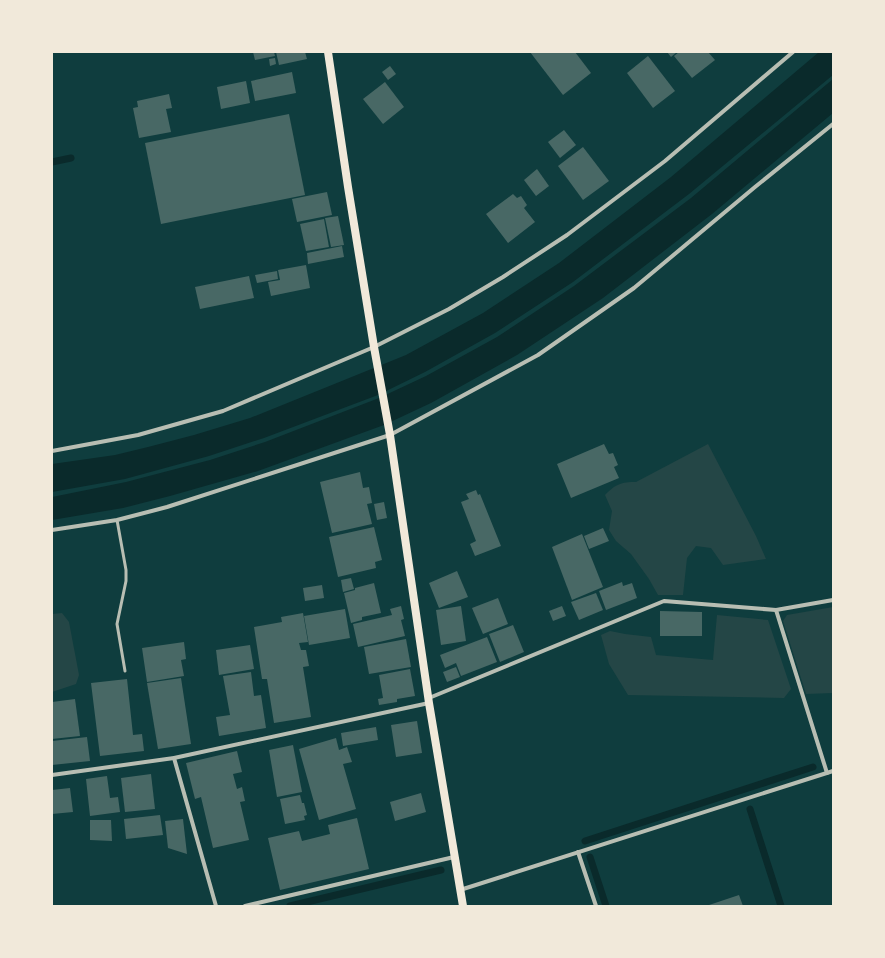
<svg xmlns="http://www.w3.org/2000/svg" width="885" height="958" font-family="'PT Serif',serif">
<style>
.green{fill:#244646}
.water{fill:#0a2a2b}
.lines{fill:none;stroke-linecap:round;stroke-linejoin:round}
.stream{stroke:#0a2a2b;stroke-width:7}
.building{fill:#486865}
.service{stroke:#b8beb3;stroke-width:3}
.minor{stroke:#b8beb3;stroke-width:4}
.secondary{stroke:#f1e9da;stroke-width:8}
</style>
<rect width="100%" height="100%" fill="#0f3d3e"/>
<g class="green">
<path d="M708,444L756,536L766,559L723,565L711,548L696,546L687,558L683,595H658L649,579L631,554L616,541L609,530L612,511L605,495C616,484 621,482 636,482Z"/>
<path d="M833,607V693L806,694L783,621L787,615Z"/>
<path d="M62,613L69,622L79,675L76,684L52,692V614Z"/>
<path d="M717,615L768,620L791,689L784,698L628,695L609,664L601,635L610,631L625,634L651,637L656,655L713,660Z"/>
</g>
<g class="water">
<path d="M819,52H833V75L689,194L573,282L495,333L425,372L378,395L264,438L209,456L125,479L52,492V464L115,455L148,447L194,435L250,418L406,355L483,313L559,263L671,177Z"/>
<path d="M833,79V113L712,214L603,298L517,355L431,403L384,425L258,471L170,496L123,508L52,520V497L126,482L210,460L265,442L379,398L426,376L497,337L574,286L691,198Z"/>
</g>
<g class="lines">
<g class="stream">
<path d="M52,162L71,158"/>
<path d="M750,809L781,906"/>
<path d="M585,841L813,767"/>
<path d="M590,857L606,906"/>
<path d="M290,906L441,870"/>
</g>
</g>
<g class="building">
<path d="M253,52H274L275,56L255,60Z"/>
<path d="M276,52H305L307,59L279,65Z"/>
<path d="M530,52H575L591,73L563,95Z"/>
<path d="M667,52H677L671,57Z"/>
<path d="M679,52H708L715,60L692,78L674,56Z"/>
<path d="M648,56L675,91L653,108L627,73Z"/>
<path d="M275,58L276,64L270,66L269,59Z"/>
<path d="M390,66L396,74L388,80L382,72Z"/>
<path d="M292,72L296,93L255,101L251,81Z"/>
<path d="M246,81L250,103L221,109L217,87Z"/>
<path d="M385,82L404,107L383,124L363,99Z"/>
<path d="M169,94L172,108L166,109L171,132L139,138L133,108L138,107L137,101Z"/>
<path d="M289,114L305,195L161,224L145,143Z"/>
<path d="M564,130L576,145L560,158L548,142Z"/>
<path d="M583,147L609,181L583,200L558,166Z"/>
<path d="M537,169L549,186L536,196L524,180Z"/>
<path d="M327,192L332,215L297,222L292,199Z"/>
<path d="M513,194L517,198L521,196L527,205L524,208L535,222L508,243L486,214Z"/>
<path d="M338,216L344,245L331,247L325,218Z"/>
<path d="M324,219L329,247L306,251L300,224Z"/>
<path d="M342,246L344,257L308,264L307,253Z"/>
<path d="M306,265L310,288L271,296L268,282L280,280L278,270Z"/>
<path d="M277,271L278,279L257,283L255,275Z"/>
<path d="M249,276L254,298L200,309L195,287Z"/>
<path d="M604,444L609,454L613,453L618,465L614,467L619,478L571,498L557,464Z"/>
<path d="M360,472L363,488L369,487L372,503L367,504L372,524L332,533L320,482Z"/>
<path d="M476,490L478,495L480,494L501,546L475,556L470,544L476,541L461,502L469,499L466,494Z"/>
<path d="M384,502L387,518L377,520L374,504Z"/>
<path d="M374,527L382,560L375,562L376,568L338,577L329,537Z"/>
<path d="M603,528L609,541L589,549L584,536Z"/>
<path d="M582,534L603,587L572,600L552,547Z"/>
<path d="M457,571L468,597L439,608L429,583Z"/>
<path d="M351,578L354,589L343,592L341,580Z"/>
<path d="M622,582L623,586L632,583L637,598L606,610L599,591Z"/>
<path d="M374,583L381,613L362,617V620L351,623L344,593L355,590V588Z"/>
<path d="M322,585L324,598L305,601L303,588Z"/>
<path d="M596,593L603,610L579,620L571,602Z"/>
<path d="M498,598L508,624L483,634L472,608Z"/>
<path d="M401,606L404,619L401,620L405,636L358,647L353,624L392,615L390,609Z"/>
<path d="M461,606L466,641L441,645L436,610Z"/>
<path d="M562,606L566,616L553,621L549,611Z"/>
<path d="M345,609L350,638L309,645L304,616Z"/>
<path d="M660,611L702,612V636H660Z"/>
<path d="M303,613L308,642L299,643L301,650H306L309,666L303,667L311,717L274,723L267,679H262L254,627L282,622L281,617Z"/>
<path d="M513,625L524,652L500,662L489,634Z"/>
<path d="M487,637L497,662L461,676L456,663L445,668L440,655Z"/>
<path d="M406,639L411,667L369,674L364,647Z"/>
<path d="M184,642L186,659L181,660L184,676L147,682L142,648Z"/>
<path d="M250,645L254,669L219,675L216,650Z"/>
<path d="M456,667L460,677L447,682L443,672Z"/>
<path d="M410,669L415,696L397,699V702L379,705L378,699L383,698L379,675Z"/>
<path d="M251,672L254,696L261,695L266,728L219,736L216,717L230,715L223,676Z"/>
<path d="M181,678L191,744L158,749L147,683Z"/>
<path d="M127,679L133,735L142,734L144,751L100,756L91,683Z"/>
<path d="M75,699L80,736L52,739V702Z"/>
<path d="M417,721L422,753L396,757L391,725Z"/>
<path d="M376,727L378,740L343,746L341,733Z"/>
<path d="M87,737L90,761L52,765V741Z"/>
<path d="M336,738L339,750L347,747L352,762L343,764L356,809L319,820L299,749Z"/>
<path d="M293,745L302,792L277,797L269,750Z"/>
<path d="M237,751L242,772L233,774L237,789L242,787L245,801L240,802L249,840L213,848L201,797L195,799L186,763Z"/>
<path d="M151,774L155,809L125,812L121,778Z"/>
<path d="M107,776L110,798L118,797L120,812L90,816L86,779Z"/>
<path d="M70,788L73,812L52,814V790Z"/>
<path d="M421,793L426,812L395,821L390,802Z"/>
<path d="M300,795L302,803H304L307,815L304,816L305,820L285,824L280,799Z"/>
<path d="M160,815L163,835L126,839L124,819Z"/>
<path d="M357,818L369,869L280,890L268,838L299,831L302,841L330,834L328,825Z"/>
<path d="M183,819L187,854L168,848L165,821Z"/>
<path d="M90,820H111L112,841L90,840Z"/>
<path d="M739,895L743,906H706Z"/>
</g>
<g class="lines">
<path class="service" d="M117,520L126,570V581L117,624L125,671"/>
<g class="minor">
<path d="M52,451L138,435L223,411L374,347L449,309L503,277L567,235L665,161L793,52"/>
<path d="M52,530L117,520L167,507L390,435L538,355L634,288L755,187L833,124"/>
<path d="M776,610L827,773"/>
<path d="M429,698L664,601L776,610L833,600"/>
<path d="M174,758L216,906"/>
<path d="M52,775L174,758L429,703"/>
<path d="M578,852L596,906"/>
<path d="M460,890L833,771"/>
<path d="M245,906L454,857"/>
</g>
<path class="secondary" d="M328,52L348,187L374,347L390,435L429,703L463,906"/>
</g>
<rect width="885" height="958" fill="none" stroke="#f1e9da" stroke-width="106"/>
</svg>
